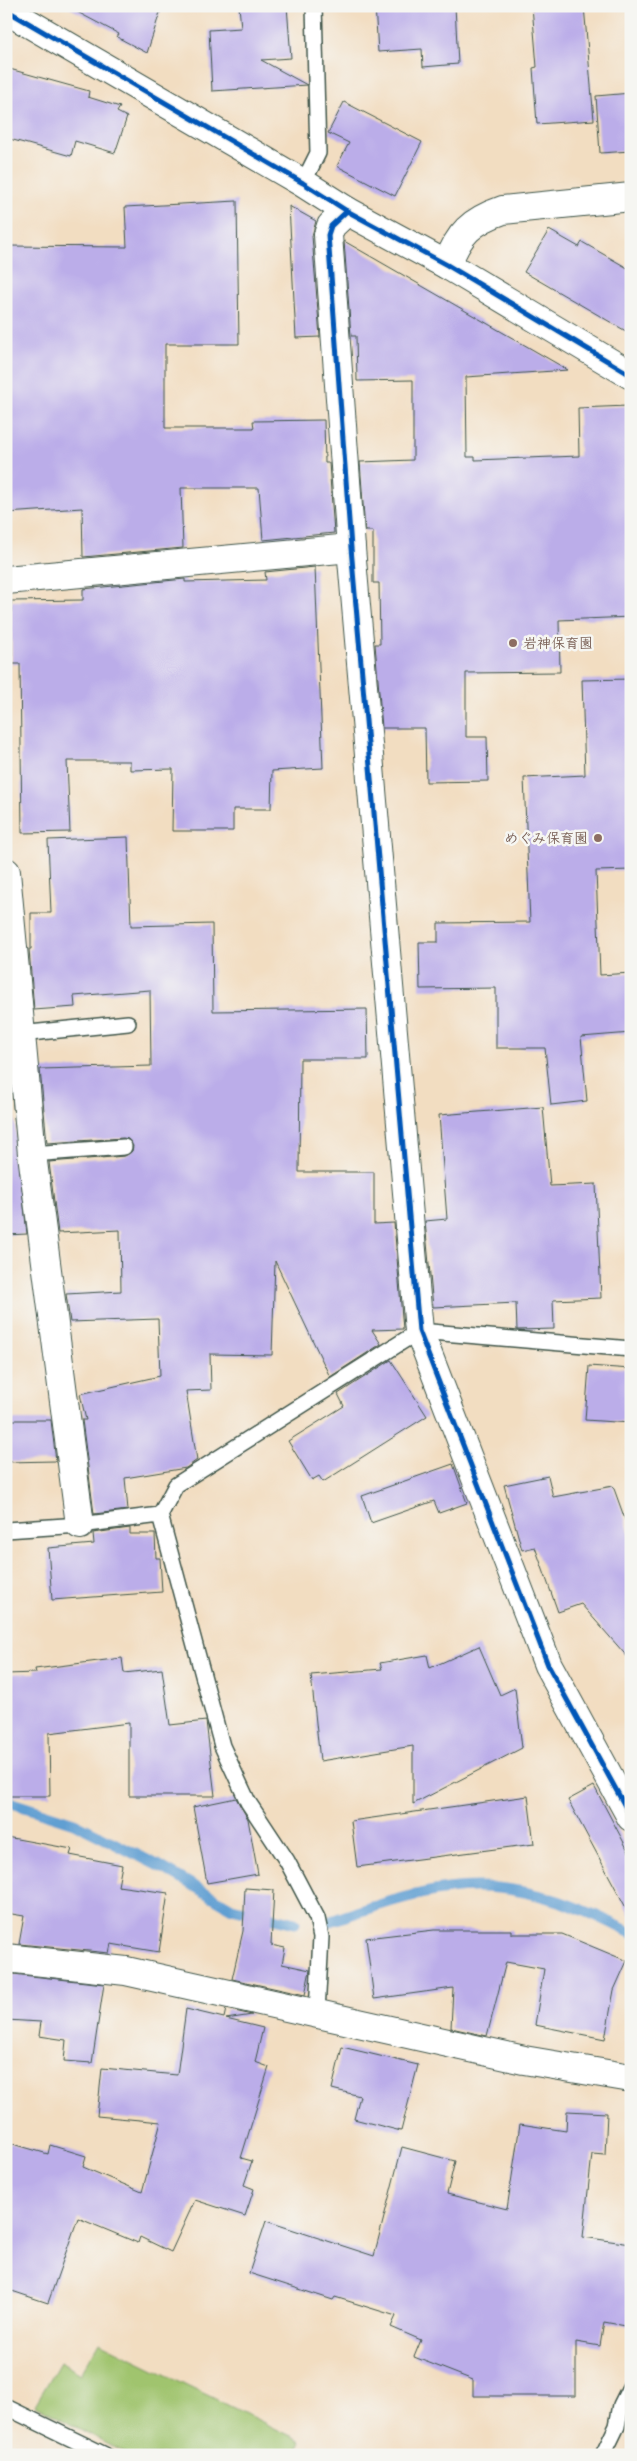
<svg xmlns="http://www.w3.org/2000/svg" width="637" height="2461" font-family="Mali,'Klee One',sans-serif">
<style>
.green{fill:#a0c46e;stroke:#608051}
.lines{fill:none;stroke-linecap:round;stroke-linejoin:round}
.stream{stroke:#619fd2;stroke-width:11}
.building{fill:#bbade9}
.lane-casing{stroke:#3f5549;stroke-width:18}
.street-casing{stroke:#3f5549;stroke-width:30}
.secondary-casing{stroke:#3f5549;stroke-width:30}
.lane{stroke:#fff;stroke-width:15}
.street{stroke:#fff;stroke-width:28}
.secondary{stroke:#fff;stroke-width:28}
.cycleway-casing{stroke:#f6f6f2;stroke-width:8}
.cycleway{stroke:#0057b8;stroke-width:5}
.education-dot{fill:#8d6e63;stroke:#f6f6f2;stroke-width:2}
.labels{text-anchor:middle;stroke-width:5;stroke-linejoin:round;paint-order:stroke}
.education-label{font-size:14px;font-weight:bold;fill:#785e54;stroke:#f6f6f2;text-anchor:start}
</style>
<rect width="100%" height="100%" fill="#f6f6f2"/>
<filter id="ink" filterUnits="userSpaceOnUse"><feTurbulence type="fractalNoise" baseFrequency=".02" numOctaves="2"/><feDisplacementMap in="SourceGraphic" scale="10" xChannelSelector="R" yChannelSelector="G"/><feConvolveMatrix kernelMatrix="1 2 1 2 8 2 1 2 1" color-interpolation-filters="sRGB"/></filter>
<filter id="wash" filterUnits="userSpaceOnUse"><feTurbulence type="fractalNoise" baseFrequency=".0096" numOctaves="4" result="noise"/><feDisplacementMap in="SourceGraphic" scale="20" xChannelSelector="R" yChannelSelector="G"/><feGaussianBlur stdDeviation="1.12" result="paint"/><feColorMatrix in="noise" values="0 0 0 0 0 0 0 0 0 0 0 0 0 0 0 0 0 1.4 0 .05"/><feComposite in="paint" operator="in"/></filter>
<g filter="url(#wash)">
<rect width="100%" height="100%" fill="#f2ddc1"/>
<path class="green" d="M99,2342L301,2441L294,2455H129L35,2405L60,2362L81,2374Z"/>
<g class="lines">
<g class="stream">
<path d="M6,1801L74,1823L163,1868L232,1908L295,1923"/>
<path d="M331,1921C369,1908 409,1894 448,1889C512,1880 576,1903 631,1933"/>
</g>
</g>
<g id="blocks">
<g class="building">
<path d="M66,6H162L147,53L117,37L119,34Z"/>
<path d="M239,6H287L291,58L261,60L307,85L212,91L209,30L241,28Z"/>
<path d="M375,6H455L458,64L423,67L422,49L378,52Z"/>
<path d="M532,6H584L594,120L537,124L533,68L537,67Z"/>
<path d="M6,68L89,91L88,97L120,107L117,112L127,117L115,153L75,141L71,156L6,138Z"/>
<path d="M631,93V151L600,153L596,96Z"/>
<path d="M344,102L422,142L395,196L337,166L349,143L328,133Z"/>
<path d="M237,201L239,344H165V428H254L253,421L324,420L325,463H329L334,533L263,540L259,488H181L183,548L83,557L82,508L6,513V246L127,247L125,207Z"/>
<path d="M289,206L316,221L312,236L320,337L296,338Z"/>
<path d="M549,230L579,247L582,242L631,270V334L524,272Z"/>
<path d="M344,241L568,370L466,377L467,457H475V460L579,456L578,408L628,406L631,470V617L559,620L560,672L466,673V737H487L488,781L426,782L425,728H382L375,644H380L379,583H373V531H365L360,462L413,460V380L357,381L356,336H351Z"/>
<path d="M315,567L323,768L272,771L271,809H233V831H172L173,769L130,770V761H67L70,832L22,833L20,664H12L11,601L83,600V589L185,579V582L266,580L265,572Z"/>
<path d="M631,679V870L596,871L600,975L631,973V1033L581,1037L587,1101L551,1105L545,1048H496V988L420,989L419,942H438V923L530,922L524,778L585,775L582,680Z"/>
<path d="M128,837L131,926L212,924L213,1011L367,1009L368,1059H300L299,1172H374V1224L394,1223L403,1329L372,1330L381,1344L330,1377L275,1261L272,1355L210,1354L211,1390L186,1391L197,1460L186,1468L125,1478L128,1510L94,1514L82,1420H86L80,1394L160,1376L158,1319L70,1322L66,1294L121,1291L120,1230L58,1233L49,1162L125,1156L132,1151L133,1146L128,1139L123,1138L47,1143L40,1069L151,1066L150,990L74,996L75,1007L34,1010L29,949H31V913H51L48,840Z"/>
<path d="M6,1070H9L27,1234L6,1235Z"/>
<path d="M543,1107L550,1186L596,1184L601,1298L553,1300L554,1329L517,1330L516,1303L433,1307L425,1221L447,1219L439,1115Z"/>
<path d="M391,1360L427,1416L323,1482L319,1476L312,1480L288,1441L344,1406L338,1394Z"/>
<path d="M589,1366L631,1369V1423L585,1420Z"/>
<path d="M6,1420H51L56,1461L6,1462Z"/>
<path d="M453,1464L467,1503L439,1513L434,1501L371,1523L362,1496Z"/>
<path d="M548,1476L553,1497L613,1486L631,1536V1661L581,1604L558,1612L535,1547L522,1550L504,1485Z"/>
<path d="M130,1528V1534H155L156,1558H160L162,1592L52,1600L48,1548L94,1544L93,1533Z"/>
<path d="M479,1646L500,1695L515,1688L522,1748L413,1804V1746L320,1761L311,1675L382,1669L380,1663L427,1655L430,1668Z"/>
<path d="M122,1658L124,1673L162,1669L170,1725L206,1721L215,1796H129V1723L49,1733L50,1796H6V1674L36,1673L35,1669Z"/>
<path d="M594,1786L631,1856V1917L568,1800Z"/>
<path d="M528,1796L534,1844L357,1867L351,1821Z"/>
<path d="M236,1798L248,1819L258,1874L207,1883L193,1807Z"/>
<path d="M6,1837L72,1849L70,1855L122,1865L118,1886L168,1893L159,1952L111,1944L109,1953L19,1944L24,1916L6,1913Z"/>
<path d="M245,1888L274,1890L271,1945L285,1948L282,1964L310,1970L305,1995L232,1979L243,1931Z"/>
<path d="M434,1930H512V1934H562L627,1961L614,1990L605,2039L535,2025L544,1969L506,1962L487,2036L451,2028L453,1988L374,1999L366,1938Z"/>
<path d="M13,1974L104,1984L92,2063L64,2061L66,2040L39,2036L41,2022L6,2020V1975Z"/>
<path d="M186,2009L224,2018L226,2009L252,2015L226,2019L263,2028L255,2062L269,2067L241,2158L252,2161L244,2185L254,2189L245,2216L195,2200L171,2252L140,2237L138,2243L78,2218L48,2303L6,2289V2142L48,2154L50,2145L86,2156L83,2167L142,2192L161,2122L97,2116L102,2068L177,2075Z"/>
<path d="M342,2047L418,2065L401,2131L354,2119L360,2096L332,2089Z"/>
<path d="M567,2111L607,2113L605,2155L592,2154L583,2237L631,2244V2327L604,2322L600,2346L576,2342V2396H473V2380L414,2357L421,2340L391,2327L396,2316L335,2297L333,2300L249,2273L266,2221L374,2256L402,2147L455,2161L447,2194L507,2209L520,2124L566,2131Z"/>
</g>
</g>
</g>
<g filter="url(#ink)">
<use href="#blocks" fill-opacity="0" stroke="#3f5549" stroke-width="1"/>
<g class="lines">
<g class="lane-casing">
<g id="lane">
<path d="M303,183L318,153L314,6"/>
<path d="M20,1034L128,1023"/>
<path d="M32,1154L124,1147"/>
<path d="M6,1530L80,1525L160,1515"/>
<path d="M317,2012L321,1937L317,1918L287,1861L248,1802L222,1746L160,1515L176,1485L419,1331L631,1349"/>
<path d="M6,2407L105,2455"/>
<path d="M603,2455L617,2426L621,2405L631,2385"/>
</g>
</g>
<g class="street-casing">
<g id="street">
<path d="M347,211L331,226L328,235L351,548L419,1331L548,1665L631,1817"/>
<path d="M447,265C459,233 471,221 503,210L631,197"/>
<path d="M6,580L351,548"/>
<path d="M6,872L32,1154L80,1525"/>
<path d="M6,1958L126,1971L524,2060L631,2078"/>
</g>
</g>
<g class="secondary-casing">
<path id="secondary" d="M6,10L303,183L347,211L447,265L631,375"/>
</g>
<use href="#lane" class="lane"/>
<use href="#street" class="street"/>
<use href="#secondary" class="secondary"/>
<g class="cycleway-casing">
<g id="cycleway">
<path d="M6,10L303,183L347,211L447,265L631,375"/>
<path d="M347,211L331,226L328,235L351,548L419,1331L548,1665L631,1817"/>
</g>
</g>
<use href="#cycleway" class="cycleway"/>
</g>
</g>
<g class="education-dot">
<circle cx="513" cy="643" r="5"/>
<circle cx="598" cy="838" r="5"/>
</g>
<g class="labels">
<g class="education-label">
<text x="523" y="648">岩神保育園</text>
<text x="588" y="843" text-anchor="end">めぐみ保育園</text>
</g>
</g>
<rect width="637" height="2461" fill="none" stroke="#f6f6f2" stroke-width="25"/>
</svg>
